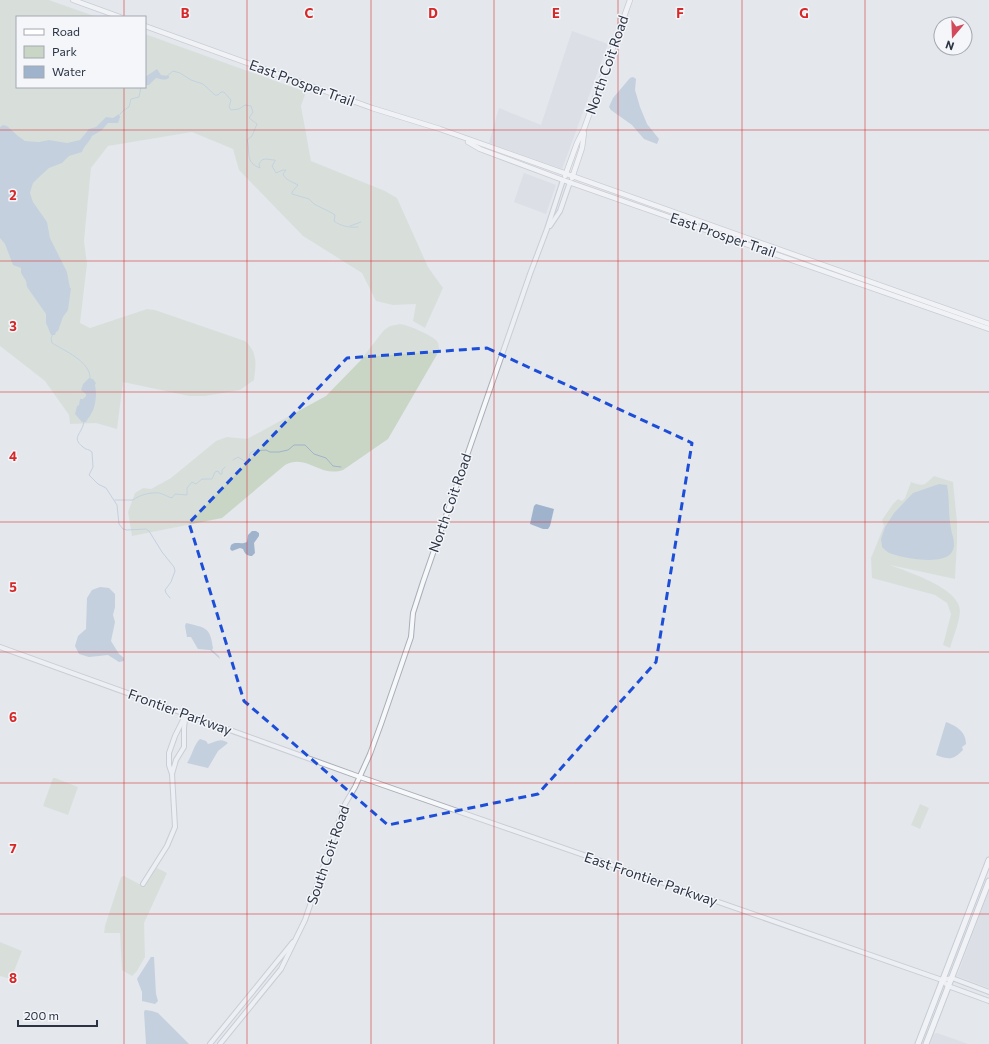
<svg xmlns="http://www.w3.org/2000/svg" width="989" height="1044" font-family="Commissioner,sans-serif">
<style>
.built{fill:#d2d6de}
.green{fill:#c9d6c5}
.water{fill:#9fb4cc}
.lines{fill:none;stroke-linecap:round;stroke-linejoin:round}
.stream{stroke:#9fb4cc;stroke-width:1}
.tertiary-casing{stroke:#a9aeb7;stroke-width:6}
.secondary-casing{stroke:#a9aeb7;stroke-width:6}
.primary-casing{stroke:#a3abb8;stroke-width:7}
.tertiary{stroke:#f7f8fa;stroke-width:4}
.secondary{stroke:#fff;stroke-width:4.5}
.primary{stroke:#fff;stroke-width:5}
.marked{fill:none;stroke:#1d4ed8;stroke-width:3;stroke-dasharray:8 5;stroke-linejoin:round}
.grid{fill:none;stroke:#d62828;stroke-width:1;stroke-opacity:0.55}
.labels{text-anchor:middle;stroke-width:3;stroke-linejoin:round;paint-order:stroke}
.street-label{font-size:14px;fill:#2b3445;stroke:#f4f6f9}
.grid-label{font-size:13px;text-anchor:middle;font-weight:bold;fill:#d62828;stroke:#f4f6f9;stroke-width:3;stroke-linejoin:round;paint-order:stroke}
</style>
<rect width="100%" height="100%" fill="#e4e7ec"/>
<g class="built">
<path d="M572,31L608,44L562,169L489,143L499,108L541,125Z"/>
<path d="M524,173L556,185L546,214L514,202Z"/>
<path d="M989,890V988L957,976Z"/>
<path d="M937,1033L968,1044H930L934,1034Z"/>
</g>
<g class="green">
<path d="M0,0H49L97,17H17V87H145V34L306,92L301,106L311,161L385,191L397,198L428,267L443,288L425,328L413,321L416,304L393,305L376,301L362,273L303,236L239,170L233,149L192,132L108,146L91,168L84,241L87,264L80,323L90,328L147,309L155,310L245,341C258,352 256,365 254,380L240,390L205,396H189L123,382L117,429L96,423L70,424L69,415L45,381L0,346Z"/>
<path d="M400,324C409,325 431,335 437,341C439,344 439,347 439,351L388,439L343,470C320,478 307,453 285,465L222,518L132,536L128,512L135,493L143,488L151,489L171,478L216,441L227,437L247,439L326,396L360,361L384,330L390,326Z"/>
<path d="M934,476L953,482L957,522V542L955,579L890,565C908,572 960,588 960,611C960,620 953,638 950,648L943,645L951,614L947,603L935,595L872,578L871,558L884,526L882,520L893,504L898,499L902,501L905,498L911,482C925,487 924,485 934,476Z"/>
<path d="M53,778H55L78,787L68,815L43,806Z"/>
<path d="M920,804L929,808L920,829L911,825Z"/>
<path d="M155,867L167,873L144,923L145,957L137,971L132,976L122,970L120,933H104L105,926L121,877L124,876L143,886Z"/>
<path d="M0,942L22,951L11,979L0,976Z"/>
</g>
<g class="water">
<path d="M157,69L161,75L169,76V78C164,81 161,79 156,78L149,85H145V77Z"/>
<path d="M633,77L636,79L635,90L640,107L647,124L659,139L657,144L644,139L632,125L611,110L609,107L613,98L630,78Z"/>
<path d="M119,114L120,117L118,123H108L102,130L92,136C89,143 83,147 82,152L69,156L62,163L49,168L38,178L33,183L30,193L33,202L47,222L50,238L67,272L70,288H71L68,310L63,317L58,331L56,332L55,335H51L46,323V314L27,287L26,281L21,273V268L13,265L5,244L0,238V127L3,125L7,126L18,136L25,141L39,142L49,140L67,143L80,140L89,129L96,127L106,117L113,118Z"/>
<path d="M89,378L93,379L96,383L95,385C97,393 96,407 91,414C90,417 87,419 86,422H82L75,414L77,406L79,405L80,399H83L86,396V394L81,390L83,384Z"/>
<path d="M939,484L947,485C950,500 948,514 951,528C952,536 956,542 953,550C947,567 902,558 889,553C886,551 884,549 882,547L881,539L885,527L894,513L913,493Z"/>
<path d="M536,504L554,509L550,526L548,529H543L530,524L534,506Z"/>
<path d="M252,531H256L259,533V536L254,543L255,553L252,556C247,556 245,554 243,549L240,548L232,551L230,549L231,545C236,541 241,545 247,542L248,535Z"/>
<path d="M100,587L109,588L115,594V607L113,615L115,622L111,641L119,654L124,658V661L119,662L108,655L89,657L79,654L75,646L78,636L86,629L87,598L92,590Z"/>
<path d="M186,623C205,628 210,626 213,648L212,650L219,656L220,659L210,650L198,649L191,637H187L185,626Z"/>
<path d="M946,722C956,726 966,731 966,744L962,747L963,750C953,760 950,760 936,755Z"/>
<path d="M200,739L206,741L208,744C215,742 221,737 228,743L218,751L208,768L187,763C192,756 194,744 200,739Z"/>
<path d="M151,957H154L156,994L158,1001L155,1004L142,1001V992L137,979Z"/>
<path d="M145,1010L152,1011L158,1013L189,1044H146L144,1012Z"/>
</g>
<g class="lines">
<g class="stream">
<path d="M167,76L173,71L180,73L191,80L203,84L215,95H218L221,92H224L231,100L229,107L231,110L239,109L245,105L251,106L253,112L249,118L257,124L252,136L247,140C251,151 244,162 260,168L259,164C263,156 268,160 275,160V161L272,166L276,173L283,170H286L283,174C285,180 293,182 298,185L292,192V194L309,199L314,204L332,213L335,215L334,221C340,226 350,228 358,227"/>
<path d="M120,114L124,110L129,107L131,99L139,97L141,87"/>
<path d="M350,226L361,222"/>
<path d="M53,334L51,338L52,343C63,350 92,362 90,379"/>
<path d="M84,421C83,434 70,437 83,447C86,450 89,449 92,452L93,467L89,475L98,484L106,488L117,505L119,524L123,529L127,530L146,529L149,531L162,552L174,567L175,571L171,582L165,590L166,593L170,598"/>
<path d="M233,460L238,457L246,462H248L250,453C256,449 260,451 266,450L270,452H279L288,450L294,445H305L314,454L326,458L333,466L341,467"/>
<path d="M115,500H133C139,495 151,492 159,493C164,494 168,497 172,498L175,494L187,495V488L192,482L196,484L202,479H212L215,472L218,471L220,474H222V470L225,467"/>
</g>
<g class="tertiary-casing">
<g id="tertiary">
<path d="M550,226L560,211L570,182"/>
<path d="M0,647L360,777L942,980L948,986L989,1001"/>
<path d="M172,774L176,760L184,747V728L185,720"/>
<path d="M143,884L167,846L175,827L172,774L169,765V753L175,736L186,714"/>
<path d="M942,980L952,978L989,992"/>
<path d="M210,1044L293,942"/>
<path d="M220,1044L281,969L305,920L345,804L355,787L370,754L381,724L411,637L413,613L423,582L530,274L547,229L563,180"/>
</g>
</g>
<g class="secondary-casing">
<g id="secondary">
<path d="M73,0L120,17"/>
<path d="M145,26L372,108L440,129L989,324"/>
<path d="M468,142L480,149L563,180L989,329"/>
<path d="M565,176L577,143L584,129L630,0"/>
<path d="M572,178L582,148L584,133"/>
</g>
</g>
<g class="primary-casing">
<g id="primary">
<path d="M918,1044L989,860"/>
<path d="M926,1044L989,881"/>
</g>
</g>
<use href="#tertiary" class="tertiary"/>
<use href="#secondary" class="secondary"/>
<use href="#primary" class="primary"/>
</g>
<path d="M0 0H989V1044H0ZM487,348L692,443L656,662L538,794L388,825L244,701L189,523L347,358Z" fill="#e4e7ec" fill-opacity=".55" fill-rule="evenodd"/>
<path class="marked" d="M487,348L692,443L656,662L538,794L388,825L244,701L189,523L347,358Z"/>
<path class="grid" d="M124,0V17M247,0V1044M371,0V1044M494,0V1044M618,0V1044M742,0V1044M865,0V1044M124,87V1044M0,130H989M0,261H989M0,392H989M0,522H989M0,652H989M0,783H989M0,914H989"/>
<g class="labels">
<g class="street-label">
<text transform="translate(607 65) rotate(-71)" y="5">North Coit Road</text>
<text transform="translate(302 83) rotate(20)" y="5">East Prosper Trail</text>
<text transform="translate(723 235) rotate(19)" y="5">East Prosper Trail</text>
<text transform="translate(450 503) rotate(-71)" y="5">North Coit Road</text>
<text transform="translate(180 712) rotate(20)" y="5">Frontier Parkway</text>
<text transform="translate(328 855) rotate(-71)" y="5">South Coit Road</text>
<text transform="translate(651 879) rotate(19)" y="5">East Frontier Parkway</text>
</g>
</g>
<g class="grid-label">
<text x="185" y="18">B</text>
<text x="309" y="18">C</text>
<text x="433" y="18">D</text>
<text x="556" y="18">E</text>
<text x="680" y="18">F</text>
<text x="804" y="18">G</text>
<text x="13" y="200">2</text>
<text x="13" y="331">3</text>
<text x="13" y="461">4</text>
<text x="13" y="592">5</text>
<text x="13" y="722">6</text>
<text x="13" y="853">7</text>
<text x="13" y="983">8</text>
</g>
<rect x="16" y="16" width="130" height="72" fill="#f4f6f9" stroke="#a4a8b1"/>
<rect x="24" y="29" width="20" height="6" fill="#ffffff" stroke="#a4a8b1"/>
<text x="52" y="36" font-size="12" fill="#2b3445">Road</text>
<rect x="24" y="46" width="20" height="12" fill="#c9d6c5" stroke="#a4a8b1"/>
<text x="52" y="56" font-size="12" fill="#2b3445">Park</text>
<rect x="24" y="66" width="20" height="12" fill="#9fb4cc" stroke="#a4a8b1"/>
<text x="52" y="76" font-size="12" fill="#2b3445">Water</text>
<g transform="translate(953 36) rotate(199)"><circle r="19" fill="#f4f6f9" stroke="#a4a8b1"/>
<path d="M0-3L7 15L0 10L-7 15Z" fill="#d1495b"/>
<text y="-6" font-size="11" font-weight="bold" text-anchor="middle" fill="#2b3445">N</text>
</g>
<path d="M18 1020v6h79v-6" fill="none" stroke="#2b3445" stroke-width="2"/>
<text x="24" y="1020" font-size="12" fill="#2b3445" stroke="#f4f6f9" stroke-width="3" paint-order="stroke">200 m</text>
</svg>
